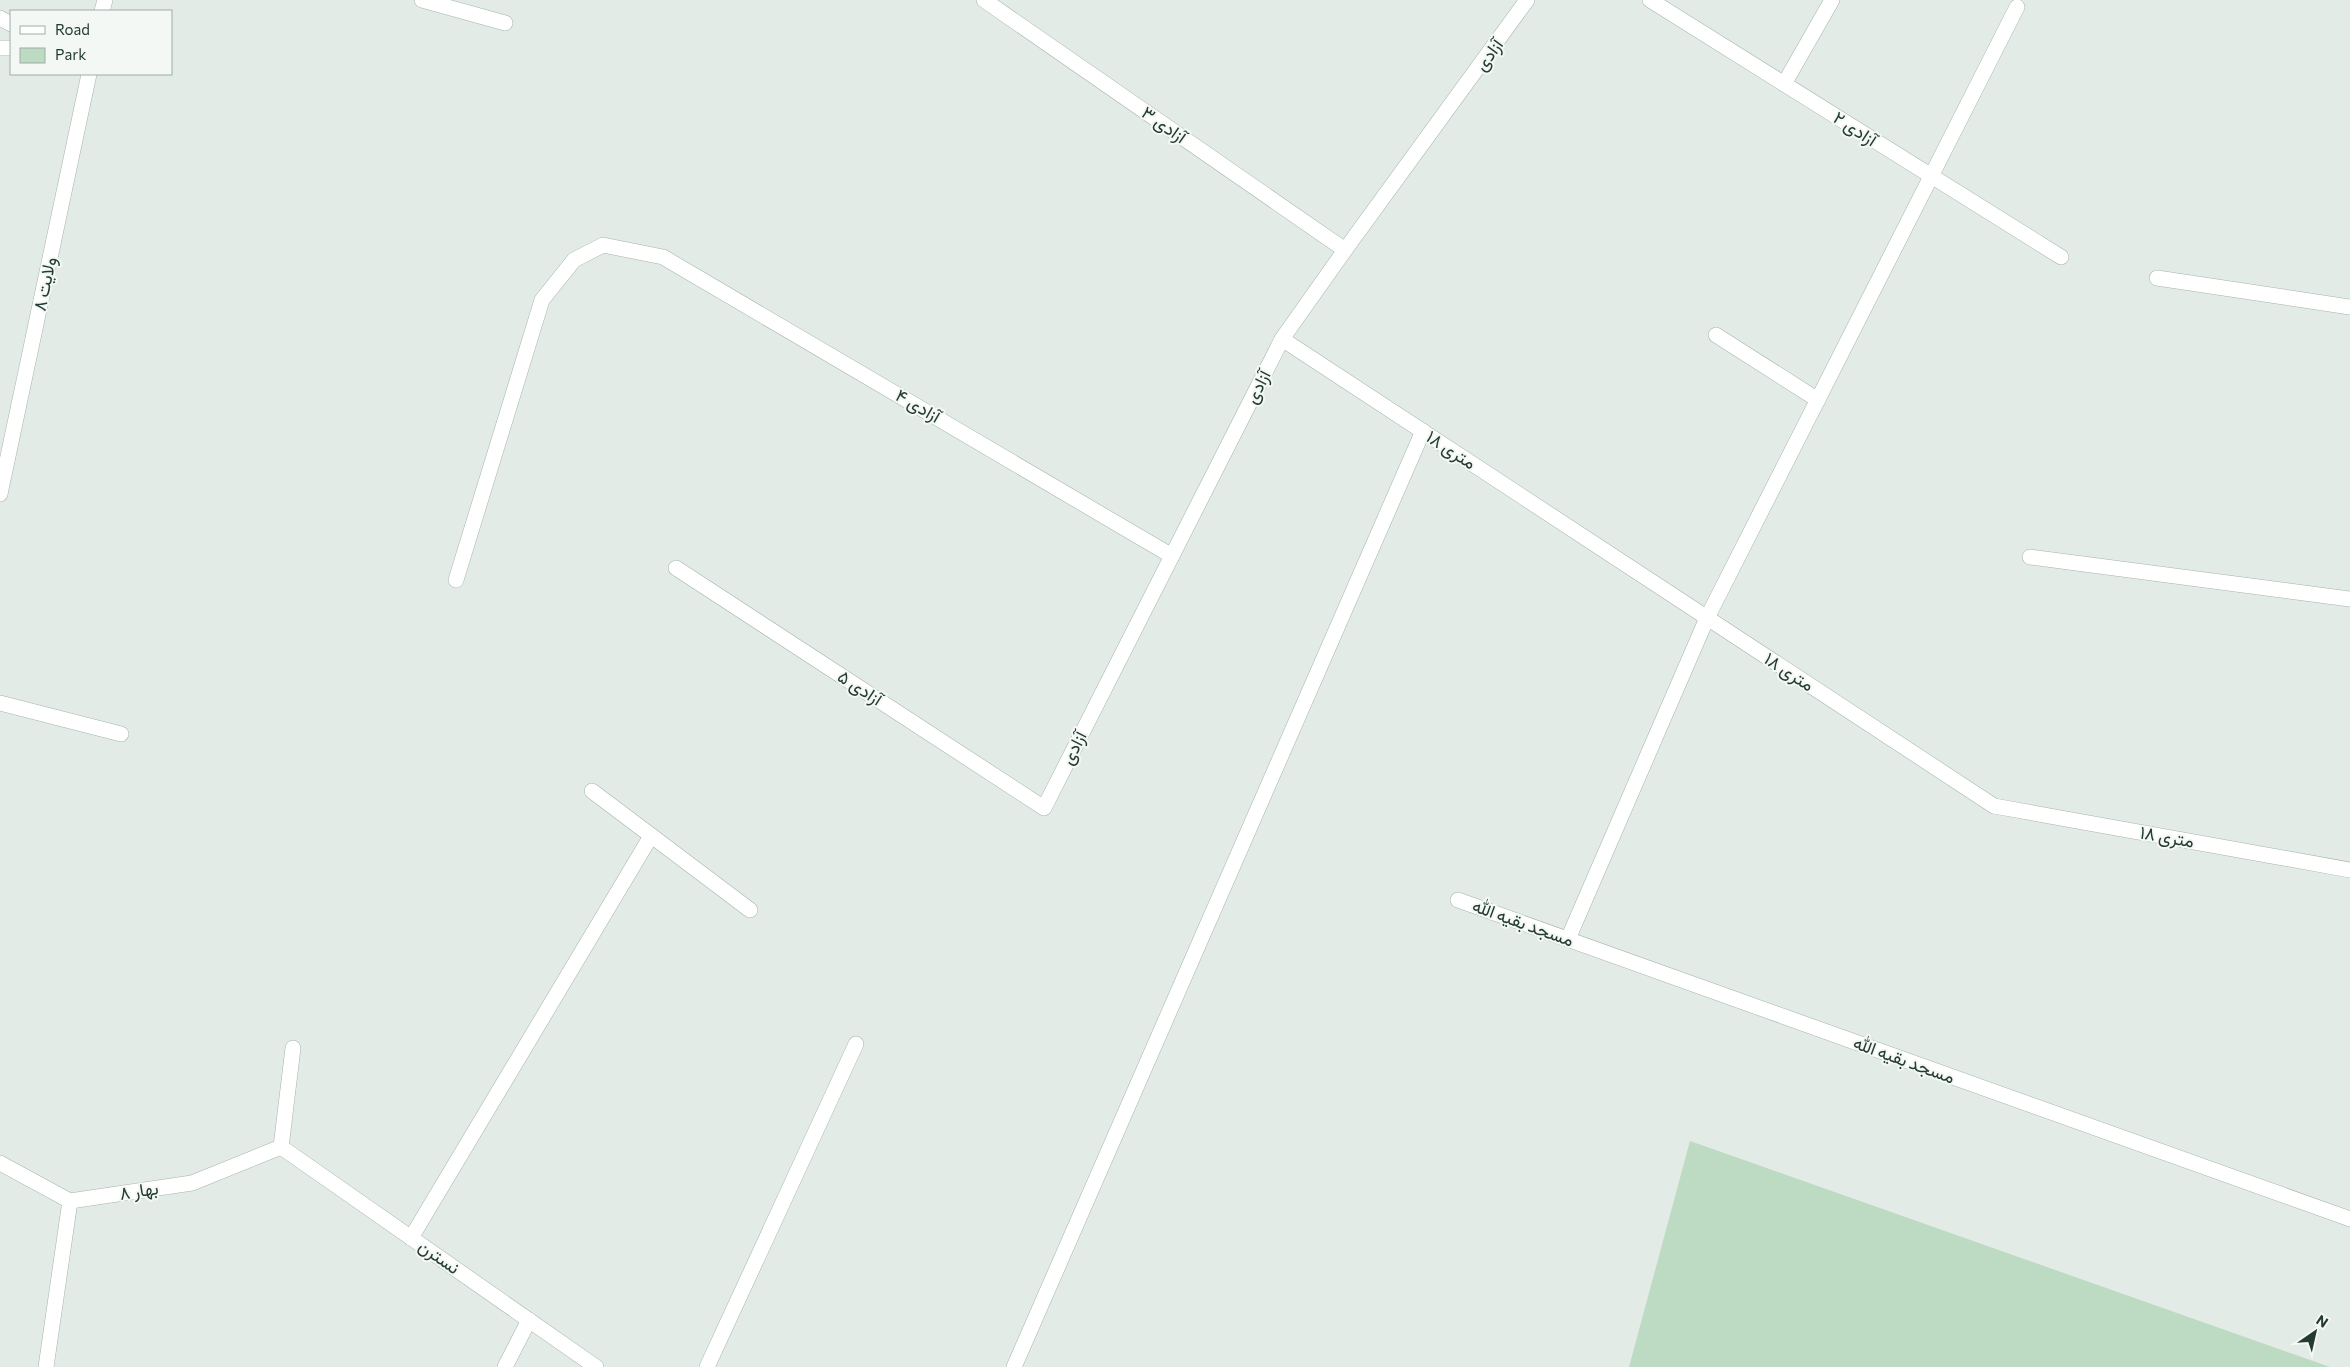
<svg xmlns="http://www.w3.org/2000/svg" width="2350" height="1367" font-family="Commissioner,Vazirmatn,sans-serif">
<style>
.green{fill:#bddac2}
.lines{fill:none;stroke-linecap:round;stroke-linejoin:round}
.street-casing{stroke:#a6b3ac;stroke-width:16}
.street{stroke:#fff;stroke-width:15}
.labels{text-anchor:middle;stroke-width:4;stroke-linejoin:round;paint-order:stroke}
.street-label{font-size:18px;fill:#243b32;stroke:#f3f8f5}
</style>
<rect width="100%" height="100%" fill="#e3ebe6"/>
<path class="green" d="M1690,1141L2330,1367H1629Z"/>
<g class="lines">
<g class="street-casing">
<g id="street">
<path d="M422,0L505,23"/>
<path d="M984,0L1345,250"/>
<path d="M1650,0L2061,257"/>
<path d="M102,11L105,0"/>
<path d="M0,18L11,24"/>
<path d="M0,48H11"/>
<path d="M1784,84L1832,0"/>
<path d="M2157,278L2350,307"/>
<path d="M1716,335L1818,400"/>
<path d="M1282,339L1994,806L2350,870"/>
<path d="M0,494L89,74"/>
<path d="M2030,557L2350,599"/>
<path d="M676,568L1044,808L1282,339L1345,250L1527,0"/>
<path d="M456,580L542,300L574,260L603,245L663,257L1172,556"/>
<path d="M0,703L121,734"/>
<path d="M592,791L750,910"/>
<path d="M1458,900L2350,1219"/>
<path d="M1568,939L1707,618L2017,7"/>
<path d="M281,1147L596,1367"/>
<path d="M281,1147L293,1048"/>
<path d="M0,1163L70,1201L192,1183L281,1147"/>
<path d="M411,1238L651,836"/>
<path d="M46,1367L70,1201"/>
<path d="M505,1367L529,1320"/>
<path d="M707,1367L856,1044"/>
<path d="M1014,1367L1423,431"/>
</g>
</g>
<use href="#street" class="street"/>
</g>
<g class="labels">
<g class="street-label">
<text transform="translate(1489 55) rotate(-54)" y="6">آزادی</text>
<text transform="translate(1164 125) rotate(35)" y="6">آزادی ۳</text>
<text transform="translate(1855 129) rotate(33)" y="6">آزادی ۲</text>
<text transform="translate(45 284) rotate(-78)" y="6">ولایت ۸</text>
<text transform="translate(1258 387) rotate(-63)" y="6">آزادی</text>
<text transform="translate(918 406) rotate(30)" y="6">آزادی ۴</text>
<text transform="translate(1451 450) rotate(33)" y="6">۱۸ متری</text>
<text transform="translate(1789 672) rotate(33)" y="6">۱۸ متری</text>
<text transform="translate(860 688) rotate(33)" y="6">آزادی ۵</text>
<text transform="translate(1074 748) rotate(-63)" y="6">آزادی</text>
<text transform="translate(2167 837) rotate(10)" y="6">۱۸ متری</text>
<text transform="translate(1523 923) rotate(20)" y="6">مسجد بقیه الله</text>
<text transform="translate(1904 1060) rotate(20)" y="6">مسجد بقیه الله</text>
<text transform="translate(139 1191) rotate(-9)" y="6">بهار ۸</text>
<text transform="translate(439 1257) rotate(35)" y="6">نسترن</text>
</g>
</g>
<rect x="10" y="10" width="162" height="65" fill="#f3f8f5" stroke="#a0aca7"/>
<rect x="20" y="26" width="25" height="8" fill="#ffffff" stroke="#a0aca7"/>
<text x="55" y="35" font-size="15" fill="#243b32">Road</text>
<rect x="20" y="48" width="25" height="15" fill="#bddac2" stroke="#a0aca7"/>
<text x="55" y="60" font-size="15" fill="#243b32">Park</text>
<g transform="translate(2315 1332) rotate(34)" stroke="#f3f8f5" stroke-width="4" paint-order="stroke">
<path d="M0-4L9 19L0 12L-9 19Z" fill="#243b32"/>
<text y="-8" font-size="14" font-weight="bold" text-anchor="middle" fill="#243b32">N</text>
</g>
</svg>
